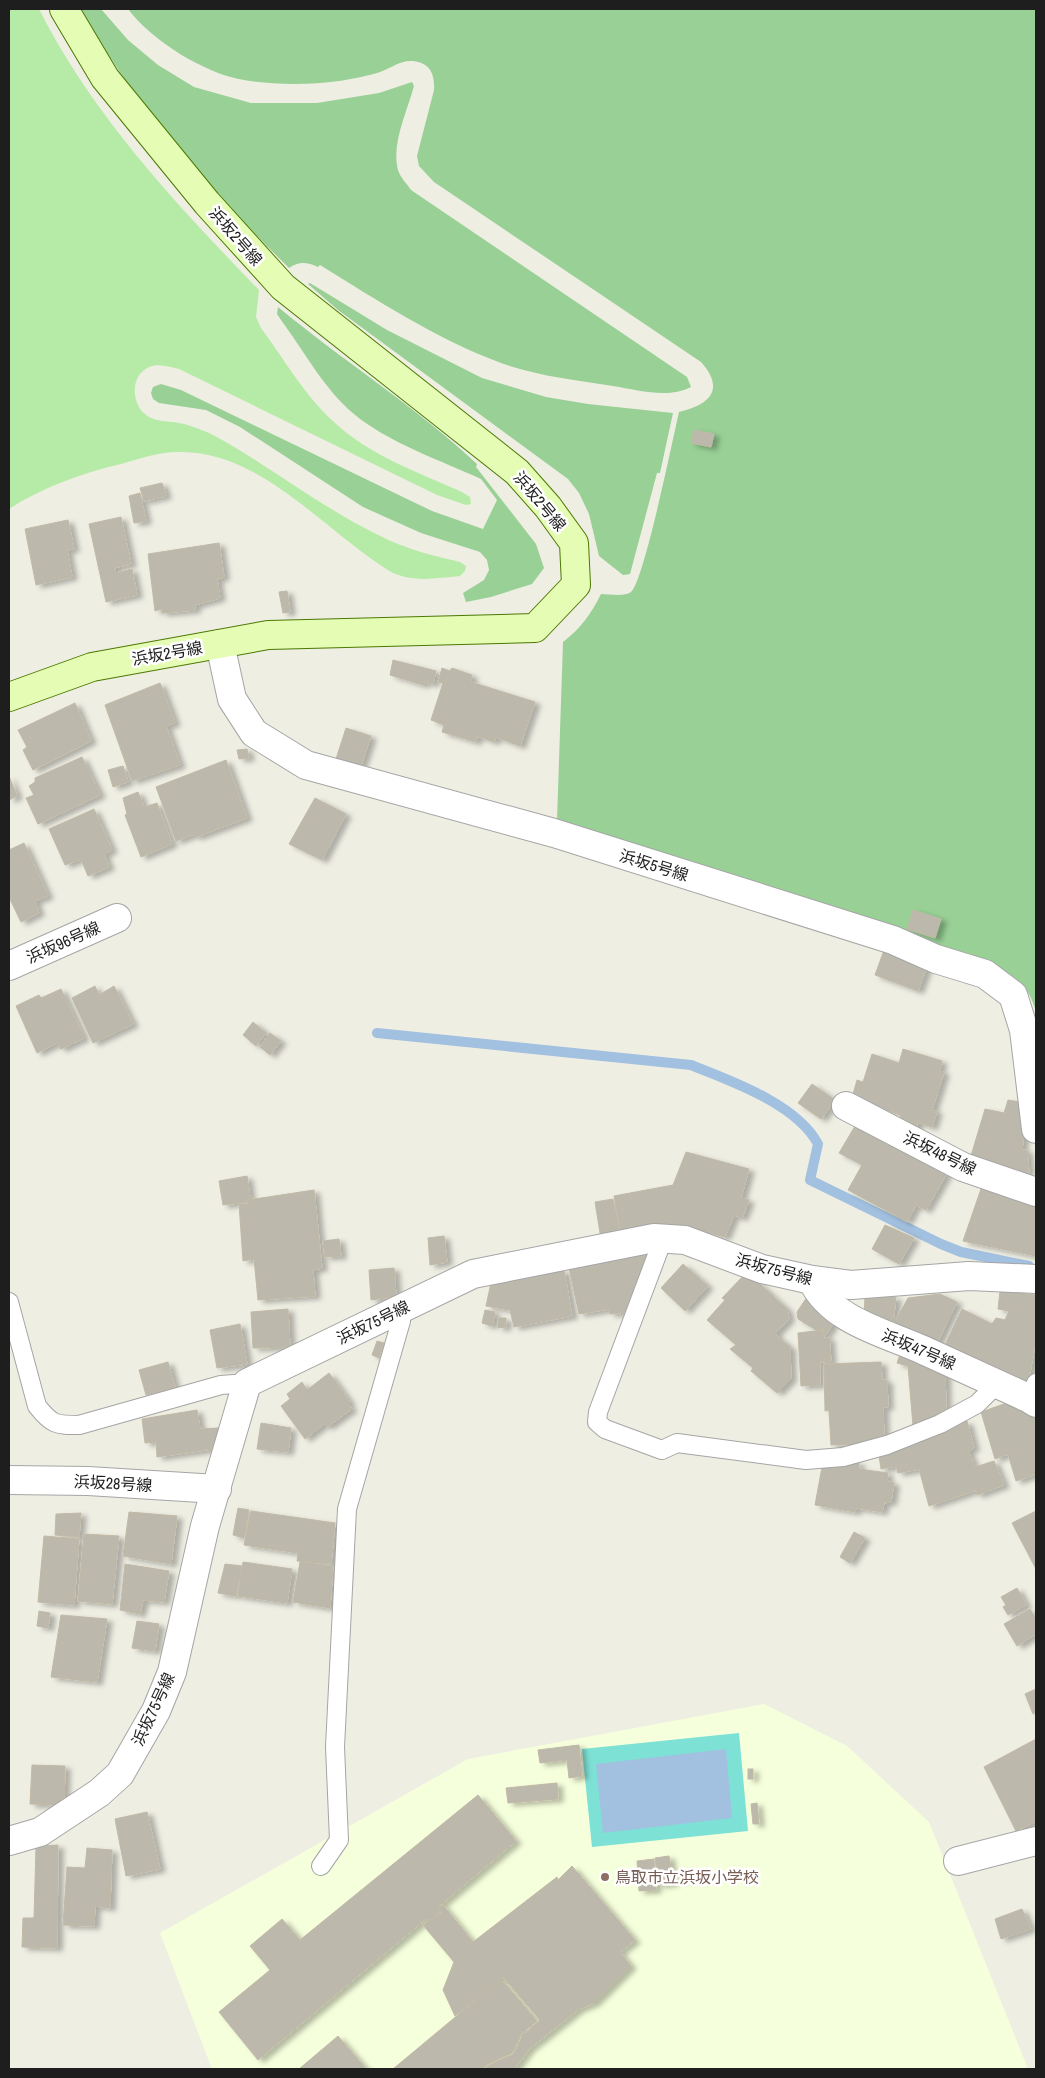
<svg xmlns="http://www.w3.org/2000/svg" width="1045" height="2078" font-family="'Archivo Narrow','Noto Sans JP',sans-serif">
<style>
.education{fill:#f6ffdc}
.grass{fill:#b6eba7}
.forest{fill:#98d096}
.pitch{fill:#7ee1d6}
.water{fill:#a2c0df}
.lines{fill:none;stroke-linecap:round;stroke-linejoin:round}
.stream{stroke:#a2c0df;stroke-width:10}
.building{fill:#bcb8ac;stroke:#c1b9a5;filter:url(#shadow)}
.lane-casing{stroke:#a5a5a5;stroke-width:20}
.street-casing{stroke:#a5a5a5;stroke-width:30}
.secondary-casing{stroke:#4b7901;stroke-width:30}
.lane{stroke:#fff;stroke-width:18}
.street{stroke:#fff;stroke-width:28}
.secondary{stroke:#e5fcb5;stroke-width:28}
.education-dot{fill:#8d6e63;stroke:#fff;stroke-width:2}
.labels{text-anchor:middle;stroke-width:5;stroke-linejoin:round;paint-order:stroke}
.street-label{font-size:16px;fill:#1e1e1e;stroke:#fff}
.education-label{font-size:16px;fill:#785e54;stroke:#fff;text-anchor:start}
</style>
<defs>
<filter id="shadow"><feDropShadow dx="5.5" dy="3" stdDeviation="2.5" flood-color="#0004"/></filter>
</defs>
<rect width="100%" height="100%" fill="#efeee3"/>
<path class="education" d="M764,1704L847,1746L929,1822L1028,2069H212L160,1933L468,1759Z"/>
<path class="grass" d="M9,9H39C93,116 176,204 259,290L256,317L261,328C284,359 305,396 334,422C370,456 418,472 462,492L470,497L471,504L466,505L437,495L179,369C169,367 159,363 149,367C129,376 131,407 149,417C158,422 169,421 179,423C195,426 210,433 224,441C283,475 336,518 398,544C418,552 439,557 460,562L466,566L465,571L460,576C436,578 414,583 391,572C325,532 260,449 177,452C158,452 139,459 121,464C82,473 43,487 9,509Z"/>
<g class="forest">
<path d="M81,9H101L128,40L158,65L194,87L251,103H317L379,93L412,82L414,86C407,112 391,144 398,170C400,177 407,184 411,190L687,377L691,387C668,399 638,390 613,386C576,380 537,376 501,363C437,339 378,301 320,265L318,267C307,262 299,261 289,268C210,190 135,107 81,9Z"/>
<path d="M128,9H1036V1012C1029,985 1014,974 989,964L776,889L557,821L563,642C581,628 591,614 601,594C610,594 624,597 631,592C644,581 673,438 679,412C709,405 726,390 701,362L434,182L419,166L417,156L434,90C435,74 430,63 413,61C400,60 391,68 380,72C368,76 352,79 339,81C309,85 273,85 244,80C205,74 151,40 128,9Z"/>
<path d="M310,283L387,330L482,378L546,397L588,404L673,413L660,473H657L630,574L623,575L599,556L589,514L579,493L568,479L338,310L308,284Z"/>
<path d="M278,307C343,361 415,406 477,464L476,467L536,544L544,568L532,584L491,597L466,602L463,593L484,580L489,570L487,560L480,552L421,533L363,507L240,427L206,410L159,403L153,399L151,393L153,387L161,384L181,390L432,511L483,529L497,500L481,479C442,461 387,442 354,414C324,389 304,351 281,320L277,314Z"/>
</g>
<path class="pitch" d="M739,1733L748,1831L592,1847L582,1749Z"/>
<path class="water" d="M726,1749L732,1818L603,1833L596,1764Z"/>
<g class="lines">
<path class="stream" d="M377,1033L691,1065C731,1081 797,1104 818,1144L810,1180L941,1244L961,1252L1029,1266"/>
</g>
<g class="building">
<path d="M694,430L714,434L711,447L691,443Z"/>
<path d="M162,483L166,496L144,501L140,488Z"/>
<path d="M140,493L146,521L134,523L129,496Z"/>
<path d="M121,517L131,564L114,568L116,573L132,569L137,595L106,602L89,524Z"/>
<path d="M68,520L74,549L67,550L72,577L36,585L25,529Z"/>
<path d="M219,543L224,577L217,579L220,598L195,605V610L162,613V609L155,611L148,554Z"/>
<path d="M287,591L290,612L283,613L279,592Z"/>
<path d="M393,660L436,671L433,684L425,682L423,685L390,675Z"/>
<path d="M442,668L450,671L452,668L472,675L471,682L535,702L520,746L496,737L494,742L477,736L476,742L442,732L444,725L431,720L443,683L438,682Z"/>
<path d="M160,683L175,723L166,726L180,765L132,781L105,705Z"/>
<path d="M75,703L91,741L33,770L23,750L27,747L18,730Z"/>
<path d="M346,728L371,736L361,766L336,759Z"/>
<path d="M247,749L249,758L239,759L237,750Z"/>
<path d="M82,757L100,795L38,824L26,798L34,795L29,786L35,782V778Z"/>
<path d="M226,760L247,818L196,837L194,834L176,841L156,787Z"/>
<path d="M123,766L128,782L113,787L108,770Z"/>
<path d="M9,776L17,796L9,800Z"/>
<path d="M138,792L144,807L157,803L172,844L141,857L125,815L127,814L123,798Z"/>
<path d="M315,798L346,814L322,860L289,844Z"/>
<path d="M94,809L112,850L104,854L109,867L88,876L81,859L65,865L49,829Z"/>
<path d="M24,843L48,896L35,901L39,913L21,922L9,897V850Z"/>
<path d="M913,910L941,919L935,938L907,929Z"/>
<path d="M884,950L927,966L918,991L875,975Z"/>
<path d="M95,986L99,995L114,986L133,1024L93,1043L72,998Z"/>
<path d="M61,989L84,1038L61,1049L57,1043L37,1053L16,1006L39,995L41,998Z"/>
<path d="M253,1022L266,1033L256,1046L243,1035Z"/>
<path d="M270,1033L281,1041L270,1055L260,1047Z"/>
<path d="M903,1049L942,1061L939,1071L944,1072L932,1110L937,1111L932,1127L917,1122L916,1132L898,1126L901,1115L858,1102L860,1096L853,1094L857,1080L863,1082L872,1054L899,1063Z"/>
<path d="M812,1084L835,1100L821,1119L798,1103Z"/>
<path d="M1008,1100L1020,1102L1024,1133L1022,1150H1027L1029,1172L1016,1174L970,1159L985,1109L1004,1113Z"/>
<path d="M858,1121L947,1173L926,1210L916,1205L907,1222L848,1190L862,1165L839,1153Z"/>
<path d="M686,1152L749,1169L741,1198L749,1200L742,1218L734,1215L725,1237L675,1224L672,1228L621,1234L614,1196L673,1185Z"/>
<path d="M247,1176L250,1198L247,1199V1202L223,1205L219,1181Z"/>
<path d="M982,1186L1036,1201V1256L963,1241Z"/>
<path d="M314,1190L322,1268L313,1270L315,1296L258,1300L254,1259L243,1261L239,1204H248V1200Z"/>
<path d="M613,1199L620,1234L601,1239L595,1202Z"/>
<path d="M885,1225L914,1238L899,1264L872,1249Z"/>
<path d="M444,1236L447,1262L430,1265L428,1238Z"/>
<path d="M339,1239L341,1256L325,1257L323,1241Z"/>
<path d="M646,1255L649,1265L633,1311L610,1314L609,1309L579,1314L569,1268Z"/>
<path d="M683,1264L708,1286L685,1311L661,1288Z"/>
<path d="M394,1268L396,1296L371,1300L369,1270Z"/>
<path d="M564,1270L572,1316L514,1327L510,1310L486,1306L492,1278Z"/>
<path d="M747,1272L787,1309L789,1319L775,1334L790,1347L791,1379L777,1393L751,1371L753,1368L730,1349L736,1345L707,1320L725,1300L722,1298Z"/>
<path d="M1000,1291L1036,1295V1339L1028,1384L954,1354L956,1349L945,1345L962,1309L992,1324L996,1318L1005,1320L1009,1311L998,1309Z"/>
<path d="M940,1294L957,1302L936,1345L893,1325L908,1298Z"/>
<path d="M807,1297L838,1316L825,1336L824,1329L816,1330L798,1319L797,1312Z"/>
<path d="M865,1297H896L893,1323L873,1321L864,1316Z"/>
<path d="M288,1309L290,1347L253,1348L251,1312Z"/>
<path d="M485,1310L495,1312L492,1326L482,1323Z"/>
<path d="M498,1318H506V1327L498,1328Z"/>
<path d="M240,1324L247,1364L217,1368L210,1330Z"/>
<path d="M823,1330L824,1339L829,1337L831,1361L820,1362V1385L801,1386L798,1333Z"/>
<path d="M377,1341L384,1343L379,1358L372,1355Z"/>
<path d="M903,1346L945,1368L946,1410L913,1426L908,1366L897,1363Z"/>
<path d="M168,1362L175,1387L146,1395L139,1370Z"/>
<path d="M881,1362L882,1380H887L888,1407H883L884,1438L866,1444L831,1445L829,1410L825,1411L824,1364Z"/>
<path d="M329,1373L350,1402L347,1403L352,1409L327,1427L324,1424L305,1439L281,1406L290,1399L287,1394L302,1382L307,1390Z"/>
<path d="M1018,1399L1031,1411L1036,1423V1474L1016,1481L1008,1454L995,1459L981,1412Z"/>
<path d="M197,1410L200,1429L218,1428L219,1448L157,1457L156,1442L145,1443L142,1419Z"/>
<path d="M967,1421L974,1448L968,1451L975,1467L994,1461L1004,1485L977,1495L976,1490L929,1506L919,1469L898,1473L896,1466L881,1469L879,1456L937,1430Z"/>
<path d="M261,1423L291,1428L288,1452L257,1449Z"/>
<path d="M859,1462V1469L888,1473L887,1481L894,1483L891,1502L884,1503L882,1512L856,1508L855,1512L815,1505L822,1467Z"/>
<path d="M238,1508L249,1510L244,1538L233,1535Z"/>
<path d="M251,1511L335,1523L331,1564L297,1561L298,1553L244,1545Z"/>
<path d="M1036,1511V1569L1012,1523Z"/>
<path d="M129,1512L177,1516L171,1564L123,1556Z"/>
<path d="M81,1513L79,1537L55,1535L56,1514Z"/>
<path d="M854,1532L865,1538L850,1563L840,1557Z"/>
<path d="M84,1534L119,1536L112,1604L78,1601Z"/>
<path d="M44,1536L79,1539L74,1605L38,1602Z"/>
<path d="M243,1562L292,1569L287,1603L238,1596Z"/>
<path d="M300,1562L333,1566L330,1608L293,1602Z"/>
<path d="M125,1564L169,1571L164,1602L143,1600L140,1614L120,1610Z"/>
<path d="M225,1564L242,1566L236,1596L218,1593Z"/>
<path d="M1017,1588L1026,1605L1008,1615L1003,1607L1006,1605L1001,1597Z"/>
<path d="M1030,1609L1036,1619V1634L1017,1646L1004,1624Z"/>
<path d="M39,1611L50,1613L48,1628L37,1626Z"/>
<path d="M61,1615L107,1619L97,1682L51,1677Z"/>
<path d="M137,1621L159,1624L155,1651L132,1648Z"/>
<path d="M1036,1689V1712L1033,1714L1025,1694Z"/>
<path d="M1036,1739V1821L1016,1831L984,1767Z"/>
<path d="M579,1745L582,1776L569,1778L567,1760L540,1763L538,1750Z"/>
<path d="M32,1765L65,1766L64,1805L30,1804Z"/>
<rect x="748" y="1769" width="5" height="10"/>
<path d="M557,1783L558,1799L508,1803L506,1788Z"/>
<path d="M478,1795L516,1841L438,1907L441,1911L429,1921L427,1918L258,2060L219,2012L270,1970L250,1946L282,1919L300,1940Z"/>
<path d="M757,1803L759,1824H753L751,1804Z"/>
<path d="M147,1812L160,1869L126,1876L115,1819Z"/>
<path d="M58,1845L57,1948L22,1947L23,1918H34L36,1846Z"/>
<path d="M87,1848L112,1850L110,1908L95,1906L94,1926L63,1925L67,1867L85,1868Z"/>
<path d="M669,1856L673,1883L659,1885L655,1858Z"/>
<path d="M654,1859L656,1890L639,1891L637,1861Z"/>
<path d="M572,1866L635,1940L620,1952L631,1966L594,2003L579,2009L529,2049L514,2069H484L493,2063L512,2055L517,2049L522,2036L540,2020L503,1977L455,2016L443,1990L454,1962L423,1925L442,1912L439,1907L443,1905L473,1942L557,1877L558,1880Z"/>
<path d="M683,1868L688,1875L682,1880L677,1873Z"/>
<path d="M1022,1909L1031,1929L1001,1939L995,1919Z"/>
<path d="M501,1979L537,2021L521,2034L512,2053L492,2062L481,2069H393Z"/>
<path d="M338,2036L366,2069H299Z"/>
</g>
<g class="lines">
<g class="lane-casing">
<g id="lane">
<path d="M663,1239L598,1412L597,1422L605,1429L662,1450L677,1443L806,1460L843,1457L887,1445L940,1424L977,1404L997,1384"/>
<path d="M9,1302L37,1406C52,1425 56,1425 79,1425L221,1385L247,1383"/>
<path d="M1032,1401L1036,1383"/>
<path d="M321,1866L339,1840L335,1747L347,1509L401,1321L402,1308"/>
</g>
</g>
<g class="street-casing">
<g id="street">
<path d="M220,644L232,699L254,733L306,765L554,833L893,940L936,959L985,974L1013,995L1024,1030L1036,1129"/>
<path d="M9,966L117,918"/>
<path d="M846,1106L963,1167L1036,1192"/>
<path d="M812,1280C831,1321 886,1333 923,1350C958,1366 993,1382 1028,1398L1036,1403"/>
<path d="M9,1480L88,1481L217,1489"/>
<path d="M9,1841L40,1832L99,1793L120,1774L156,1711L172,1672L205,1526L247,1383L473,1274L654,1238L685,1240L762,1269L812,1280L851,1285L969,1276L1036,1279"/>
<path d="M958,1861L1036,1841"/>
</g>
</g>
<g class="secondary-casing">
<path id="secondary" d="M9,697L92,667L268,635L535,628L576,585L574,543L548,507L517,472L283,287L207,203L105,78L64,9"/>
</g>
<use href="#lane" class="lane"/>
<use href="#street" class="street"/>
<use href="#secondary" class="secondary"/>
</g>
<circle class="education-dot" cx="605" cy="1877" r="5"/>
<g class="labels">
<g class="street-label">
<text transform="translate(236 236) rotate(49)" y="6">浜坂2号線</text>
<text transform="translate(540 501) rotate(50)" y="6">浜坂2号線</text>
<text transform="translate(167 653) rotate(-10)" y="6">浜坂2号線</text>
<text transform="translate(654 865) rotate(17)" y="6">浜坂5号線</text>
<text transform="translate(63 942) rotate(-24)" y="6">浜坂96号線</text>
<text transform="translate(940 1153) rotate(26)" y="6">浜坂48号線</text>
<text transform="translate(774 1269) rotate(15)" y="6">浜坂75号線</text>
<text transform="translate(373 1322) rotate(-26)" y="6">浜坂75号線</text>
<text transform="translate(919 1349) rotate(23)" y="6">浜坂47号線</text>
<text transform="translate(113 1483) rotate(3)" y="6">浜坂28号線</text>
<text transform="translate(153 1709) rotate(-65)" y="6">浜坂75号線</text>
</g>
<g class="education-label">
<text x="615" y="1883">鳥取市立浜坂小学校</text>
</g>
</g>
<rect width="1045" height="2078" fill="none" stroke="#1e1e1e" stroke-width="20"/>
</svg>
